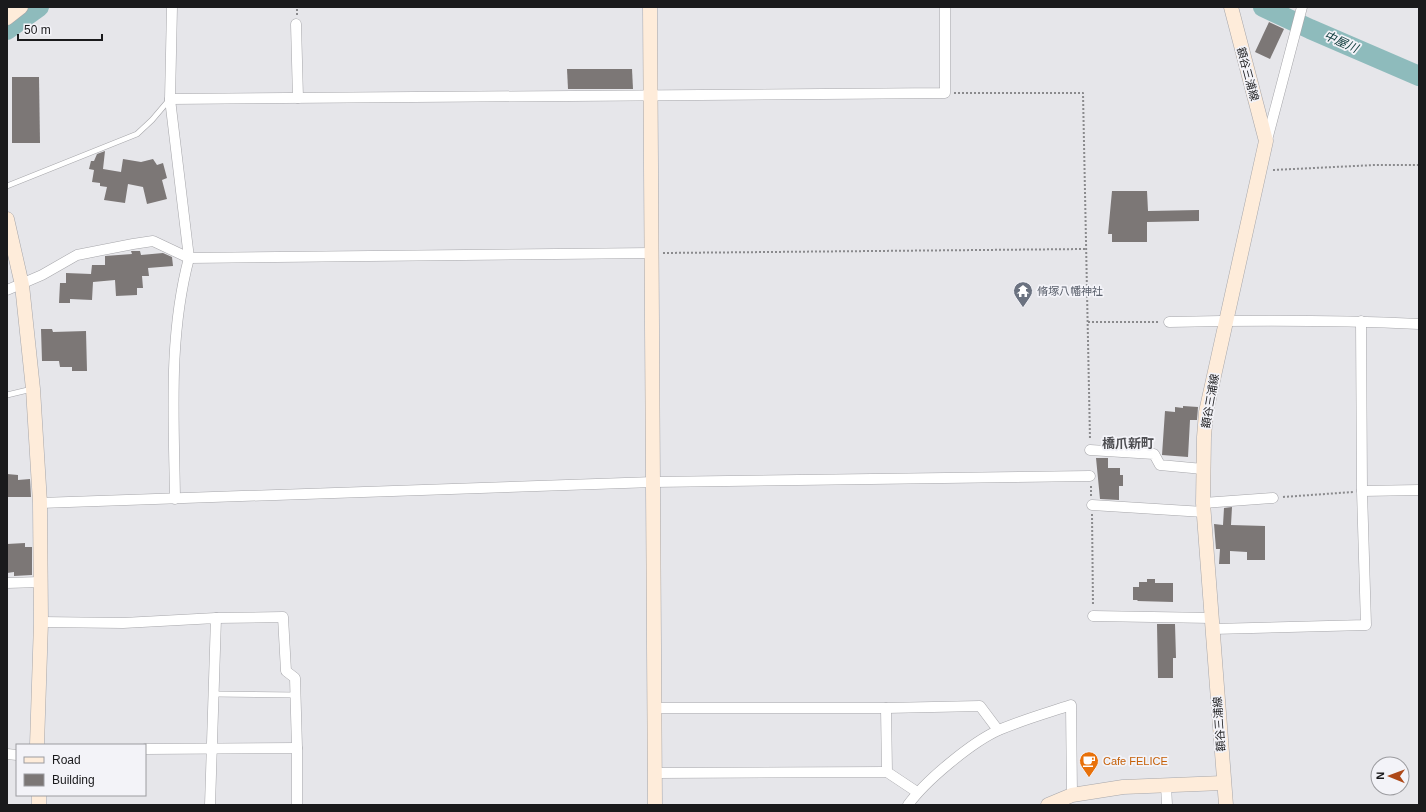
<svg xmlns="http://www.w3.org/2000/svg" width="1426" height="812" font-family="Arial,'Noto Sans JP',sans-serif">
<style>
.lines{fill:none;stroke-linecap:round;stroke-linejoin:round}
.river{stroke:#8ebbbc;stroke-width:20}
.building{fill:#7c7776}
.lane-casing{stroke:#a6a6aa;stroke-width:6}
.street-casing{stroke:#a6a6aa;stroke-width:11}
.secondary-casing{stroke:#a6a6aa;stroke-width:15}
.path{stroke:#8a8a8d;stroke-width:2;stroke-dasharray:2 2;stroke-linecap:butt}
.lane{stroke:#fff;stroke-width:5}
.street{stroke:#fff;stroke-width:10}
.secondary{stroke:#feecda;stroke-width:14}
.labels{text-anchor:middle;stroke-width:3.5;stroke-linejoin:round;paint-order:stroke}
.street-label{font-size:11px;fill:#1a1a1c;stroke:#f3f3f8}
.worship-label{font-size:11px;fill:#5b616d;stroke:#f3f3f8;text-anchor:start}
.food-label{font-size:11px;fill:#c56008;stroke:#f3f3f8;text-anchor:start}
.water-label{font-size:12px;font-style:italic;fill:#144040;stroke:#f3f3f8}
.quarter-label{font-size:13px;font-weight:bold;fill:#4d4d51;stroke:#f3f3f8}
</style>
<rect width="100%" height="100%" fill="#e6e6ea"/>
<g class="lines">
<g class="river">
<path d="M1263,7L1310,29L1419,76"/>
<path d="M7,30L39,7"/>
</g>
</g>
<g class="building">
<path d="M1269,22L1284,29L1270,59L1255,52Z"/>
<path d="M567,69H632L633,89H568Z"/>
<path d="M12,77H39L40,143H12Z"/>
<path d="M105,151L103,169L121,172L123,159L141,162L153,159L157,165L163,163L167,178L162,180L167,199L147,204L143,187L128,184L125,203L104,200L107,187L100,186V183L92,182L94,170L89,169L91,161H94L97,154Z"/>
<path d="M1112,191H1147L1148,211L1199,210V221L1147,222V242H1112V234H1108Z"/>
<path d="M131,251H140L141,255L163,253L172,257L173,266L148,268L149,276H142L143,288H137V295L116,296L115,280L93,282L92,300L70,299V303H59L60,283H66V273L91,274L92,265H105V256L132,254Z"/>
<path d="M41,329H52L53,332L86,331L87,371H72V367H60L59,361H42Z"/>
<path d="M1183,406L1198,407L1197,420H1190L1188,457L1162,455L1165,411L1175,412V407L1183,408Z"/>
<path d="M1096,458H1108V468H1120V475H1123V486H1119V500L1100,499Z"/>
<path d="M7,474L18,475V480L30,479L31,497H7Z"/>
<path d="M1232,507L1231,525L1265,526V560H1247V552L1230,551V564H1219L1220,549H1216L1214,524L1223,525L1224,508Z"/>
<path d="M25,543V547H32V575L14,576V572L7,573V544Z"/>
<path d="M1147,579H1155V583H1173V602L1137,601L1138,600H1133V587H1139V582H1147Z"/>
<path d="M1157,624H1175L1176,658H1173V678H1158Z"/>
</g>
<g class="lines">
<g class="lane-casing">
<g id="lane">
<path d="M7,186L137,134L152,120L169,100"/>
<path d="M7,395L32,389"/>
<path d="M214,694L296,695"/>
</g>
</g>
<g class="street-casing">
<g id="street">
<path d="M172,7L170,99L189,258C168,337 174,419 175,499"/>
<path d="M296,24L298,98"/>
<path d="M170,99L945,93V7"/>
<path d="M1267,140L1302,7"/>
<path d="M7,290L42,275L77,255L133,244L153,241L189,258L652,253"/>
<path d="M1169,322C1252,320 1336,320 1419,324"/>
<path d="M1090,450L1154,454L1160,465L1203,469"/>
<path d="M1362,491L1419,490"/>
<path d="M40,503L654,482L1090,476"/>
<path d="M1203,503L1273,498"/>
<path d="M1092,505L1204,512"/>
<path d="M7,583L40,582"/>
<path d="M1093,616L1212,618"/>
<path d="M216,618L283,617L286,671L295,678L297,748"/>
<path d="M41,622L123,623L216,618L210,805"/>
<path d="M1213,629L1366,625L1362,491L1361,321"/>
<path d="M655,708H886L887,772"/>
<path d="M886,708L980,706L998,730"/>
<path d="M145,749L297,748V805"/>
<path d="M7,754L17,755"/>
<path d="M655,773L887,772L917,792"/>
<path d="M1166,785L1167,805"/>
<path d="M908,805C925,781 972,742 999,730C1022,720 1047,713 1071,705L1072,795"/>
</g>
</g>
<g class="secondary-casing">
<g id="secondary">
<path d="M650,7L655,805"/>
<path d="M7,18L21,7"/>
<path d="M7,219L22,285L33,389L40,503L41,622L37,745"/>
<path d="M39,795V805"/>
<path d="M1048,805L1072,795L1123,787L1223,783"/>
<path d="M1226,805L1203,503L1204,437L1206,412L1266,141L1231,7"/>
</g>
</g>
<g class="path">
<path d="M297,15V7"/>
<path d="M954,93H1083L1090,440"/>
<path d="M1273,170L1375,165H1419"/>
<path d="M663,253L1086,249"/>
<path d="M1088,322H1159"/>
<path d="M1091,486V496"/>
<path d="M1283,497L1353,492"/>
<path d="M1092,514L1093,606"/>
</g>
<use href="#lane" class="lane"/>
<use href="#street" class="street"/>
<use href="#secondary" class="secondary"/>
</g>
<defs>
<g id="temple-pin" transform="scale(1)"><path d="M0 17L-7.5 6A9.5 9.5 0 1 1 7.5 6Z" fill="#6b7280" stroke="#f3f3f8"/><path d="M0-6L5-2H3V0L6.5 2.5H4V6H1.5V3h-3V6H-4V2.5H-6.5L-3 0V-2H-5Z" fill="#fff"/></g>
<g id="cafe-pin" transform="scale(1)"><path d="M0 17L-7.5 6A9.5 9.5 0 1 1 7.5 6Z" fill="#e8710a" stroke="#f3f3f8"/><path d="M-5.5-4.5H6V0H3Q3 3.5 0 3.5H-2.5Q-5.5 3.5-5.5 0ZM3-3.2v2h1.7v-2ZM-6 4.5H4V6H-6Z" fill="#fff"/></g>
</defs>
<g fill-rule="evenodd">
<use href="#temple-pin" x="1023" y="291"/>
<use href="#cafe-pin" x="1089" y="761"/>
</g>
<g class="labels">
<g class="street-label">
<text transform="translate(1248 74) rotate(75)" y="4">額谷三浦線</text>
<text transform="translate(1210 401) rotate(-80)" y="4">額谷三浦線</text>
<text transform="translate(1219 724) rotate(-94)" y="4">額谷三浦線</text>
</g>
<g class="worship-label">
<text x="1037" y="295">脩塚八幡神社</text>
</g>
<g class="food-label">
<text x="1103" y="765">Cafe FELICE</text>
</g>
<g class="water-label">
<text transform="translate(1341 42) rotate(24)" y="4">中屋川</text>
</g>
<g class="quarter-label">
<text x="1128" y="448">橋爪新町</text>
</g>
</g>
<rect width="1426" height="812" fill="none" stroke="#1a1a1c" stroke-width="16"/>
<rect x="16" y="744" width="130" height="52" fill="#f3f3f8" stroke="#9c9ca0"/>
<rect x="24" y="757" width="20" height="6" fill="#feecda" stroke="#9c9ca0"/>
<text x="52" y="764" font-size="12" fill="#1a1a1c">Road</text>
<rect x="24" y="774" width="20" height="12" fill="#7c7776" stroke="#9c9ca0"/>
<text x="52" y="784" font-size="12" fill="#1a1a1c">Building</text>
<g transform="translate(1390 776) rotate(271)"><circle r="19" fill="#f3f3f8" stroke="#9c9ca0"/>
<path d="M0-3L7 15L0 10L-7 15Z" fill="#ae4918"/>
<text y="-6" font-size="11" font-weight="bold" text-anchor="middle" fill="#1a1a1c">N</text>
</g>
<path d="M18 34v6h84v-6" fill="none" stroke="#1a1a1c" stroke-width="2"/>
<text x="24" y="34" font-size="12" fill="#1a1a1c" stroke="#f3f3f8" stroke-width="3" paint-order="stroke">50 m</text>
</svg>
